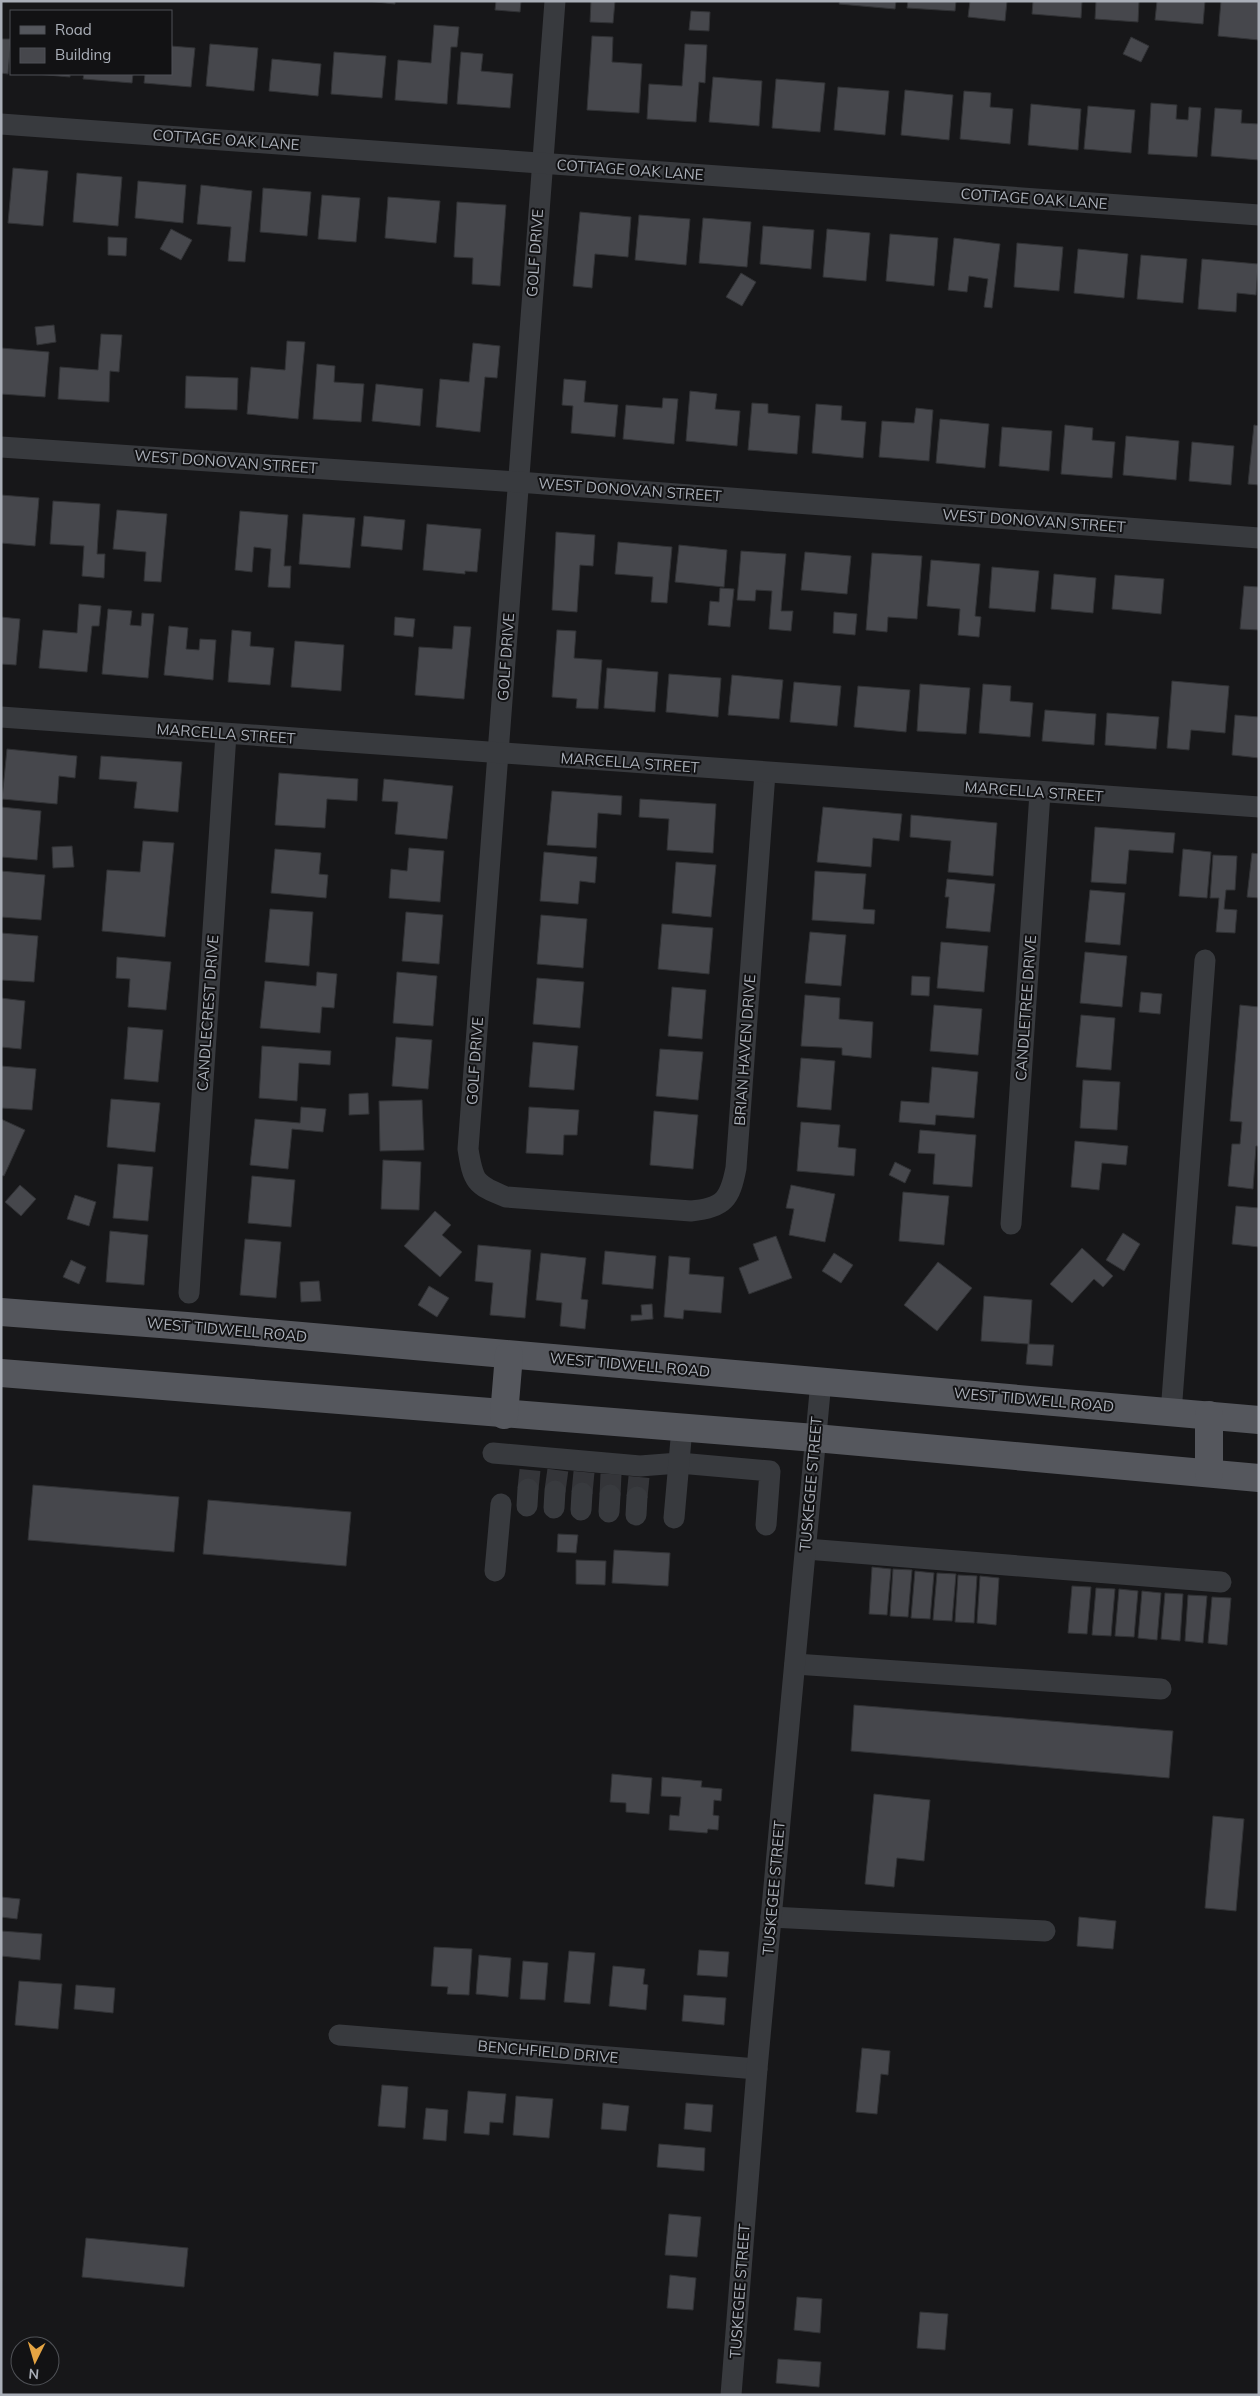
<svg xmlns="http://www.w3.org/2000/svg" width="1260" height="2396" font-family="Mulish,sans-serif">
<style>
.building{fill:#46474c;stroke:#313235}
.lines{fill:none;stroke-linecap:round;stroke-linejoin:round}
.minor-tunnel{stroke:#343539;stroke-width:21;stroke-dasharray:21 11;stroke-linecap:butt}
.minor{stroke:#383a3e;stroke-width:21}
.major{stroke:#55575d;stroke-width:28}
.labels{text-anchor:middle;stroke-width:4;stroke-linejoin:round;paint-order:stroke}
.street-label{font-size:15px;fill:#aaafb8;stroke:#121214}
</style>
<rect width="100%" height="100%" fill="#171719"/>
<g class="building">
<path d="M367,1H395V4Z"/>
<path d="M496,1H521L520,12L495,10Z"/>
<path d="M591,1H615L613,23L590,22Z"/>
<path d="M840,1H896L895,9L839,4Z"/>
<path d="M908,1H956L955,11L907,8Z"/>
<path d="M970,1H1007L1005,21L968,17Z"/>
<path d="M1033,1H1082L1081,18L1032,14Z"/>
<path d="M1096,1H1139L1138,22L1095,19Z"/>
<path d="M1157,1H1205L1203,24L1155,20Z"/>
<path d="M1221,1H1259V40L1218,36Z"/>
<path d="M691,11L710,12L709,31L689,30Z"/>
<path d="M434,25L459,27L457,47H451L447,104L395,100L398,60L431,63Z"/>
<path d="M592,36L613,37L612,62L642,64L639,113L587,110Z"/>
<path d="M1131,37L1149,46L1141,62L1123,54Z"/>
<path d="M1,39H11L8,74L1,73Z"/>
<path d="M210,44L258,48L254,91L206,86Z"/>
<path d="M685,44L707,45L705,83L699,82L696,122L647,119L649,84L682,86Z"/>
<path d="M171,46L195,48L191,87L144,83L145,74H171Z"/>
<path d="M334,52L386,56L382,98L331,94Z"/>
<path d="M461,52L483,54L481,71L513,74L510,108L457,104Z"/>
<path d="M272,59L321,64L318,96L269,91Z"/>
<path d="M36,74H70V77Z"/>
<path d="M84,74H133L132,83L83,79Z"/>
<path d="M713,77L762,81L759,126L709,122Z"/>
<path d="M776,79L825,83L820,132L772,128Z"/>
<path d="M838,87L889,91L885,135L834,130Z"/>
<path d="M905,90L953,95L949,140L901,135Z"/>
<path d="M964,91L991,93L990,107L1013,109L1010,144L960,139Z"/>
<path d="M1151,103L1177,105L1176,119L1188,120L1189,107L1201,108L1197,157L1148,154Z"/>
<path d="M1031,104L1081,109L1078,150L1028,145Z"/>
<path d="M1088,106L1135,110L1131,153L1084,149Z"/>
<path d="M1215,108L1242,110L1241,123L1259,124V160L1211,156Z"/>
<path d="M13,168L48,171L43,226L8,223Z"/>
<path d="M77,173L122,177L118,226L73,222Z"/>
<path d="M138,181L186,185L183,223L135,218Z"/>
<path d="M201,185L252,191L245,262L228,261L231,227L197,224Z"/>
<path d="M263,188L311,192L307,236L260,232Z"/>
<path d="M322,195L360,198L356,242L318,239Z"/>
<path d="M388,197L440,201L436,243L385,238Z"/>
<path d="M457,202L506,205L500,286L472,284L473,258L454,257Z"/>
<path d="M580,212L631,217L628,257L595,254L592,288L573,286Z"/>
<path d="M639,215L690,219L686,265L635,260Z"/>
<path d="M703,218L751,222L747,267L699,263Z"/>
<path d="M763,226L814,230L811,269L760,264Z"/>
<path d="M171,229L192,240L181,260L160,249Z"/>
<path d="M827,229L870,233L866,281L823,277Z"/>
<path d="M890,234L938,238L934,286L886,281Z"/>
<path d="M108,237L127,238L126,256L108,255Z"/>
<path d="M954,238L1000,244L992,308L984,307L988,279L969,276L967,292L948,290Z"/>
<path d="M1017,243L1063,247L1059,291L1014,287Z"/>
<path d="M1078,249L1128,254L1124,298L1074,293Z"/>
<path d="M1141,255L1187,259L1183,303L1137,299Z"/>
<path d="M1202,259L1258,264L1256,295L1237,293L1236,312L1198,309Z"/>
<path d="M741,273L756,282L742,306L726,297Z"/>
<path d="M54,325L56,342L37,345L35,327Z"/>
<path d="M101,334L122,335L119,372L110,371L109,402L58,399L60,367L98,370Z"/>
<path d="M287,341L305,342L298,419L247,414L251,367L285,370Z"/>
<path d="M473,343L500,346L497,378L485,377L480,432L436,427L440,379L469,382Z"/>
<path d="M1,348L49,352L45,397L1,394Z"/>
<path d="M317,364L335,366L334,382L364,384L361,422L313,419Z"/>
<path d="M186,376L238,378L237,410L185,408Z"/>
<path d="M564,379L586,381L584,402L618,405L615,437L571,433L573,406L562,405Z"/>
<path d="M376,384L423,389L420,426L372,421Z"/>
<path d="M690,391L717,394L715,409L740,411L737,446L686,441Z"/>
<path d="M663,398L678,399L674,444L623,439L626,405L662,408Z"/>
<path d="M752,403L768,404V413L800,416L797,454L748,450Z"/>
<path d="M816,404L842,406L841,420L866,422L863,458L812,453Z"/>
<path d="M916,408L933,410L929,461L879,457L882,421L914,423Z"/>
<path d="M940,419L989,424L985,468L936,463Z"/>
<path d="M1065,425L1093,428L1092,440L1115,442L1112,478L1061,474Z"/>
<path d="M1254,425L1259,426V485L1248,484Z"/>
<path d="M1002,427L1052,431L1049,471L999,466Z"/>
<path d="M1126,436L1179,441L1176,480L1123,475Z"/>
<path d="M1192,442L1234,446L1231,485L1189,481Z"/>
<path d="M1,495L39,498L35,546L1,543Z"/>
<path d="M53,501L100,504L97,554H105L104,578L82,576L84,546L50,544Z"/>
<path d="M117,510L167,514L161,582L144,581L146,552L113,549Z"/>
<path d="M240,511L288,515L284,566H291L290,588L268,587L271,549L254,547L252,572L235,570Z"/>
<path d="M303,514L355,518L350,568L299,564Z"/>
<path d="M364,516L405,520L402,550L361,546Z"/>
<path d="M427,524L481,529L477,572L465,571V574L423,570Z"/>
<path d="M556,532L595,535L593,566L580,565L577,612L552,610Z"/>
<path d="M618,542L672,547L667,603L651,602L653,577L615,574Z"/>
<path d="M679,545L727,550L724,587L675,582Z"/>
<path d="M741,551L786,554L781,611H793L791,631L769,629L772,591L756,590L755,601L737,600Z"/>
<path d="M805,552L851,556L847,594L801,590Z"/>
<path d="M872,553L922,556L917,619L888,617L887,632L866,630Z"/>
<path d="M931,560L980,564L975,616L981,617L979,637L958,635L960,609L927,606Z"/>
<path d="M992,567L1039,571L1035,612L989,608Z"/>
<path d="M1054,574L1096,578L1093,613L1051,609Z"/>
<path d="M1115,575L1164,579L1161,614L1112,609Z"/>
<path d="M1244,586L1259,587V630L1240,629Z"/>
<path d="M720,588L734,589L730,627L708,625L710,601L719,602Z"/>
<path d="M79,604L101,606L99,626H92L87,672L39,668L43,630L77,633Z"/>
<path d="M108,609L132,611L130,625L141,626L142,613L154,614L148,678L102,674Z"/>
<path d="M834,612L857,614L855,635L833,633Z"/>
<path d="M1,617L20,619L16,665L1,664Z"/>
<path d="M395,617L415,619L413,637L394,635Z"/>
<path d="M169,626L188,628L186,649L199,650L200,639L216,640L213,680L164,675Z"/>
<path d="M454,626L471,627L464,699L415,695L419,647L452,649Z"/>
<path d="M232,630L251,632L250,646L274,648L270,685L228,682Z"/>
<path d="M557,630L576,631L574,658L602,660L598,709L576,708L577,699L552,697Z"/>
<path d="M295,641L344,645L341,691L291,687Z"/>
<path d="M607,668L658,672L655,712L604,708Z"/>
<path d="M669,674L721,678L718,717L666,712Z"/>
<path d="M732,675L783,680L779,719L728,715Z"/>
<path d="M1172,681L1229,686L1225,733L1191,730L1189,750L1167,748Z"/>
<path d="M794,682L841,686L837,726L790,722Z"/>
<path d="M920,684L970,688L966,734L917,731Z"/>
<path d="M983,684L1011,686L1010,701L1033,703L1030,737L979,733Z"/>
<path d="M858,686L910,690L906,732L854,727Z"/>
<path d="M1045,710L1096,714L1094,745L1042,741Z"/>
<path d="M1107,713L1159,717L1156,749L1105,745Z"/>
<path d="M1235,715L1259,717V758L1232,755Z"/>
<path d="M7,749L77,756L75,778L59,776L57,804L2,799Z"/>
<path d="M101,756L182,762L178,812L134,808L137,782L99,779Z"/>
<path d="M279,773L358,779L357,801L327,799L325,828L275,825Z"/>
<path d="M384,779L453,786L447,839L395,834L398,802L382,801Z"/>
<path d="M552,791L622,796L621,815L598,813L596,848L547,845Z"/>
<path d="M640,799L716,804L713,853L667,850L669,819L639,817Z"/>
<path d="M1,807L41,811L37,860L1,857Z"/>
<path d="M823,807L902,814L899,841L873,838L871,867L817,862Z"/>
<path d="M911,815L997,823L993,876L948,872L951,841L910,837Z"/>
<path d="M1095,827L1175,833L1173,853L1129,850L1126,884L1091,882Z"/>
<path d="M143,841L174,843L165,937L102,931L107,870L140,872Z"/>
<path d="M72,846L74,867L53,868L52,847Z"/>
<path d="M409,848L444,851L440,902L389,898L391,869L407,871Z"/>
<path d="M275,849L321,853L319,874L328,875L326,898L271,893Z"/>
<path d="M1183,849L1211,852L1207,898L1179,896Z"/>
<path d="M544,852L597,857L595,883L580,881L578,904L540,901Z"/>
<path d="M1252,853L1259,854V898L1247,897Z"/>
<path d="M1213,855L1237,856L1235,890H1226L1224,909L1237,910L1235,933L1216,932L1219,898H1210Z"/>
<path d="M676,862L716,865L711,917L672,913Z"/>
<path d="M1,871L45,875L41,920L1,917Z"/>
<path d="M815,871L866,874L863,909L875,910L874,924L812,920Z"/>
<path d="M947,879L995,884L990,932L946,928L949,897H945Z"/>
<path d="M1090,890L1125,893L1120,945L1085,942Z"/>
<path d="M270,909L313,912L309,966L265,962Z"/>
<path d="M406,912L443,915L439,964L402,961Z"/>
<path d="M541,915L587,919L583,968L537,964Z"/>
<path d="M662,924L713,928L709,974L658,969Z"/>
<path d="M810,932L846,935L841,986L805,983Z"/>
<path d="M1,933L38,936L34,982L1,980Z"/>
<path d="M941,942L988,946L984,992L937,988Z"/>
<path d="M1085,952L1127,956L1122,1007L1080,1003Z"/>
<path d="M117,957L171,962L166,1010L128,1007L130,979L116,978Z"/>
<path d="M317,972L337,974L334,1008L322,1007L320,1033L260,1028L265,981L316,986Z"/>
<path d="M397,972L437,976L433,1026L393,1023Z"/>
<path d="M912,976L930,977L929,996L911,995Z"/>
<path d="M537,978L584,982L580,1028L533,1024Z"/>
<path d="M672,987L706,990L702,1039L668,1036Z"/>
<path d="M1141,992L1162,994L1160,1014L1139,1012Z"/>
<path d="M805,995L840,998L839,1019L873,1022L871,1058L842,1055V1048L801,1046Z"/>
<path d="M1,998L25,1001L21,1049L1,1047Z"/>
<path d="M934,1005L982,1009L978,1055L930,1051Z"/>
<path d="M1240,1005L1259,1007V1146H1256L1253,1189L1228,1186L1232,1144H1240L1242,1122L1230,1121Z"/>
<path d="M1081,1015L1115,1018L1111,1070L1076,1067Z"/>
<path d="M128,1027L163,1030L158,1082L124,1079Z"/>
<path d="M396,1037L432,1040L428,1089L392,1086Z"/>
<path d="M533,1042L578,1046L574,1090L529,1087Z"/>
<path d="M262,1046L331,1051L330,1065L299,1063L297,1101L259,1098Z"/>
<path d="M660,1049L703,1052L698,1100L656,1096Z"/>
<path d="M801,1058L835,1061L831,1110L797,1107Z"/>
<path d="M1,1066L36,1069L32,1110L1,1108Z"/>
<path d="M932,1067L978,1072L974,1118L936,1115L935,1125L899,1122L901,1101L929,1103Z"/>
<path d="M1083,1080L1120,1082L1117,1130L1080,1128Z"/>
<path d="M368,1093L369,1114L349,1115V1094Z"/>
<path d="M111,1099L160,1103L155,1152L107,1147Z"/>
<path d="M422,1100L424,1150L380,1151L379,1101Z"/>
<path d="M301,1107L326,1109L323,1132L292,1129L288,1169L250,1165L255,1119L300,1123Z"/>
<path d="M529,1107L579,1110L577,1135H564L563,1155L526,1153Z"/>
<path d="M654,1111L698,1115L693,1169L650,1165Z"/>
<path d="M1,1119L25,1130L4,1176L1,1175Z"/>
<path d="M801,1122L840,1125L838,1147L856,1149L854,1176L797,1171Z"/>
<path d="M920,1130L976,1135L972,1187L933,1184L935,1154L918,1153Z"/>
<path d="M1075,1141L1128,1146L1126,1165L1102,1163L1099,1190L1071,1187Z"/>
<path d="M383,1160L421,1162L419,1210L381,1209Z"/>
<path d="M895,1162L911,1170L905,1183L889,1175Z"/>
<path d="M118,1164L153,1167L148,1221L113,1218Z"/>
<path d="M252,1176L295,1180L291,1227L248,1223Z"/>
<path d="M20,1185L36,1199L21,1216L5,1202Z"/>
<path d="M791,1185L835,1194L825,1242L789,1235L794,1209L786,1208Z"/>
<path d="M903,1192L949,1196L944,1245L899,1241Z"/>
<path d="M75,1195L96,1202L89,1226L67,1219Z"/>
<path d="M1236,1206L1259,1208V1247L1232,1244Z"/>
<path d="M435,1211L451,1225L442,1235L462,1252L440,1277L404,1246Z"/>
<path d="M110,1231L148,1235L144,1285L106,1282Z"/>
<path d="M1123,1233L1140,1244L1124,1271L1106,1260Z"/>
<path d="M776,1236L792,1278L749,1294L739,1268L759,1260L753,1244Z"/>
<path d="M245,1239L281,1242L276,1298L240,1295Z"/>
<path d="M478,1245L531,1250L525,1318L490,1315L493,1283L475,1281Z"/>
<path d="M1082,1248L1113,1276L1103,1287L1094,1279L1072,1303L1050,1284Z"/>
<path d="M605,1251L656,1256L653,1289L602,1284Z"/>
<path d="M541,1253L586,1258L581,1299L588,1300L585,1329L560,1326L562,1303L536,1300Z"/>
<path d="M834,1253L853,1265L841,1283L822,1271Z"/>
<path d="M669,1256L690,1258L689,1274L724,1277L721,1313L684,1310L683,1319L664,1317Z"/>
<path d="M71,1260L86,1267L79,1284L63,1277Z"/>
<path d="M938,1262L972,1288L937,1331L904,1305Z"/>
<path d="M319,1281L321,1301L301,1302L300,1282Z"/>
<path d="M429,1286L449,1298L437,1317L418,1305Z"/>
<path d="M984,1296L1032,1300L1029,1344L1054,1345L1052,1366L1026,1364L1028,1344L981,1341Z"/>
<path d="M652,1304L653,1319L631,1321V1315H642L641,1305Z"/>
<path d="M33,1485L179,1497L174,1552L28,1540Z"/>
<path d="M208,1500L351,1512L346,1566L203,1554Z"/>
<path d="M558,1534L578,1535L576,1553L557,1552Z"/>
<path d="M614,1550L670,1553L668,1586L612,1583Z"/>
<path d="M576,1560L606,1561L605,1585L576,1584Z"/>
<path d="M872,1567L891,1569L887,1615L869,1614Z"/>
<path d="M893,1569L912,1570L908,1617L890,1616Z"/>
<path d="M915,1571L934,1573L930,1619L911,1618Z"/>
<path d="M937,1573L956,1574L952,1621L933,1620Z"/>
<path d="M958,1575L977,1576L974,1623L955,1622Z"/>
<path d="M980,1576L999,1578L996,1625L977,1623Z"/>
<path d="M1072,1586L1091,1587L1087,1634L1068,1633Z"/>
<path d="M1096,1588L1115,1589L1111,1636L1092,1635Z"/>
<path d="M1119,1589L1138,1591L1134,1637L1115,1636Z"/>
<path d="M1142,1591L1161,1593L1157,1640L1138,1638Z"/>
<path d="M1165,1593L1183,1594L1180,1641L1161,1639Z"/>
<path d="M1188,1595L1207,1596L1203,1643L1185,1641Z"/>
<path d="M1212,1597L1231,1598L1227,1645L1208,1643Z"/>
<path d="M854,1705L1173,1731L1169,1778L851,1751Z"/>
<path d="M612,1774L652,1778L649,1814L626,1812V1803L610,1802Z"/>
<path d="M662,1777L702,1781L701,1787L722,1789L721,1801L714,1800L713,1815L719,1816L718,1830L708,1829L707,1833L669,1830L670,1815L679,1816L681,1797L661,1796Z"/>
<path d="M874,1794L930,1800L924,1861L897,1858L894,1887L865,1884Z"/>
<path d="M1213,1816L1244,1819L1236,1911L1205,1908Z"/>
<path d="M1,1897L20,1899L17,1919L1,1917Z"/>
<path d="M1079,1917L1116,1921L1113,1949L1077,1946Z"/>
<path d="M1,1931L42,1934L40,1960L1,1956Z"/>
<path d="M434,1947L472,1949L469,1995L447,1994L448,1987L431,1986Z"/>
<path d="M699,1950L729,1952L727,1977L697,1975Z"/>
<path d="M569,1951L595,1953L590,2004L564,2002Z"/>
<path d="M479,1955L511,1958L508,1997L476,1994Z"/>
<path d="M523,1961L548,1963L545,2000L520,1999Z"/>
<path d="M613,1966L645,1969L643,1984L648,1985L646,2010L609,2006Z"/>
<path d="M19,1981L62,1984L58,2029L15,2025Z"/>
<path d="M76,1985L115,1988L113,2013L74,2009Z"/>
<path d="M684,1995L726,1998L724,2025L682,2021Z"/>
<path d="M862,2048L890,2051L888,2075L881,2074L877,2114L856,2112Z"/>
<path d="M382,2085L408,2087L405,2128L378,2126Z"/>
<path d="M468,2091L506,2094L503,2123L490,2122L489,2135L464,2133Z"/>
<path d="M516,2096L553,2099L549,2138L513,2135Z"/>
<path d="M603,2103L629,2106L626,2131L601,2129Z"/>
<path d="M686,2103L713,2105L711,2132L684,2129Z"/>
<path d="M426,2108L448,2110L446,2141L423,2139Z"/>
<path d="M659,2144L705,2148L704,2171L657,2167Z"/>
<path d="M669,2214L701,2217L697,2257L665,2255Z"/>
<path d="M86,2238L188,2248L184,2287L82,2277Z"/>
<path d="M670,2275L696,2278L693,2310L667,2308Z"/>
<path d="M797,2297L822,2299L820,2333L794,2330Z"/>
<path d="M920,2312L948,2314L945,2350L917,2348Z"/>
<path d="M778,2359L821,2362L819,2387L776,2383Z"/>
</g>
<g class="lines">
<g class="minor-tunnel">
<path d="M528,1489L530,1470"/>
<path d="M555,1491L558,1469"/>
<path d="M582,1493L584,1472"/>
<path d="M610,1495L611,1474"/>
<path d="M637,1497L639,1477"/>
</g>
<g class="minor">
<path d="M555,1L468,1149C473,1181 475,1185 506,1197L691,1211C724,1208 730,1199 736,1168L765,773"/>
<path d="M1,124L1259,215"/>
<path d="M1,447L518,482L1259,538"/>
<path d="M1,717L1259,807"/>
<path d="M1011,1224L1040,793"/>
<path d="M189,1293L226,734"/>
<path d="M1171,1413L1205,960"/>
<path d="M493,1453L640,1466L679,1463L770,1471L766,1525"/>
<path d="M527,1506L528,1489"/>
<path d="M554,1508L555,1491"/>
<path d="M581,1510L582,1493"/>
<path d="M609,1512L610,1495"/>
<path d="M636,1515L637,1497"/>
<path d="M674,1518L682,1428"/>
<path d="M806,1549L1221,1582"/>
<path d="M495,1571L501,1504"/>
<path d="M795,1664L1161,1689"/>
<path d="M771,1917L1045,1931"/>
<path d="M339,2035L757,2069"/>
<path d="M731,2395L757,2069L821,1381"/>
</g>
<g class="major">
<path d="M1,1312L187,1326L1259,1420"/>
<path d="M1,1373L815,1438L1259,1478"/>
<path d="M504,1415L509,1355"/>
<path d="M1209,1473V1415"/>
</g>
</g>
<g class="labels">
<g class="street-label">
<text transform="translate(226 140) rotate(4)" y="5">COTTAGE OAK LANE</text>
<text transform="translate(630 170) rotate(4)" y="5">COTTAGE OAK LANE</text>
<text transform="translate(1034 199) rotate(4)" y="5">COTTAGE OAK LANE</text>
<text transform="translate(535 253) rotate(-86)" y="5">GOLF DRIVE</text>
<text transform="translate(226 462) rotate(4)" y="5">WEST DONOVAN STREET</text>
<text transform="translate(630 490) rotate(4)" y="5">WEST DONOVAN STREET</text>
<text transform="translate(1034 521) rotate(4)" y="5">WEST DONOVAN STREET</text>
<text transform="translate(506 657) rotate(-86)" y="5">GOLF DRIVE</text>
<text transform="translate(226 734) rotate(4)" y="5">MARCELLA STREET</text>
<text transform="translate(630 763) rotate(4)" y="5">MARCELLA STREET</text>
<text transform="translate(1034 792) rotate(4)" y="5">MARCELLA STREET</text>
<text transform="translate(1026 1008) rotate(-86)" y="5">CANDLETREE DRIVE</text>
<text transform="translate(208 1013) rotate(-86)" y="5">CANDLECREST DRIVE</text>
<text transform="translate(745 1050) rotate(-86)" y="5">BRIAN HAVEN DRIVE</text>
<text transform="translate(475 1061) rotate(-86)" y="5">GOLF DRIVE</text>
<text transform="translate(227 1330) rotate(5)" y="5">WEST TIDWELL ROAD</text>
<text transform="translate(630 1365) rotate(5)" y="5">WEST TIDWELL ROAD</text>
<text transform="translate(1034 1400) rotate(5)" y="5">WEST TIDWELL ROAD</text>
<text transform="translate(811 1484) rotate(-85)" y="5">TUSKEGEE STREET</text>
<text transform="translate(774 1888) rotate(-85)" y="5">TUSKEGEE STREET</text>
<text transform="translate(548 2052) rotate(5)" y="5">BENCHFIELD DRIVE</text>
<text transform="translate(740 2291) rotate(-86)" y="5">TUSKEGEE STREET</text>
</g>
</g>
<rect width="1260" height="2396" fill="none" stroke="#aaafb8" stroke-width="5"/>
<rect x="10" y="10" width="162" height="65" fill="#121214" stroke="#4f5156"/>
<rect x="20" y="26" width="25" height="8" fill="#55575d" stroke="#4f5156"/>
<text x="55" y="35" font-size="15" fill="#aaafb8">Road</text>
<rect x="20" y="48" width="25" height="15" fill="#46474c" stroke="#4f5156"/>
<text x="55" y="60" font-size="15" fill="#aaafb8">Building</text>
<g transform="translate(35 2361) rotate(185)"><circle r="24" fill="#121214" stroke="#4f5156"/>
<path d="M0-4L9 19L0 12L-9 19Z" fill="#e5a443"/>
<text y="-8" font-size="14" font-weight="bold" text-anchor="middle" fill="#aaafb8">N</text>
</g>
</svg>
